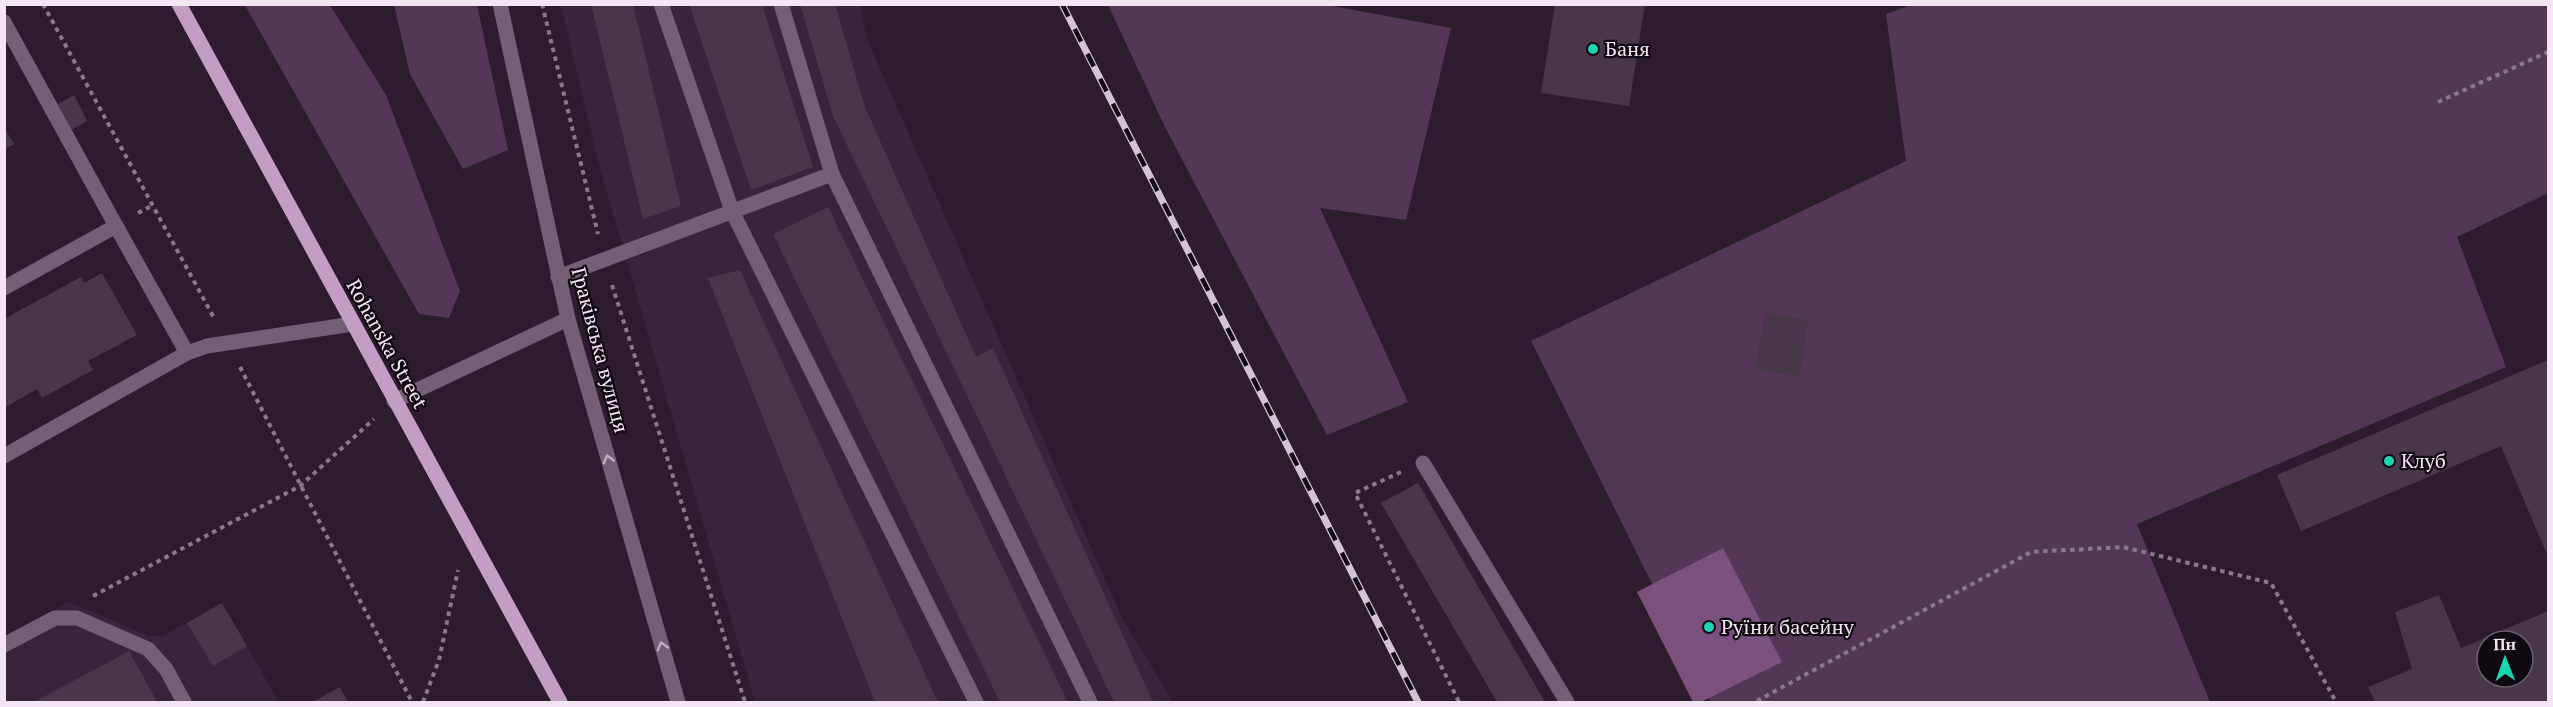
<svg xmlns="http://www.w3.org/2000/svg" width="2553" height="707" font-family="'PT Serif',serif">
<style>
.built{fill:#39243a}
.green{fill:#543756}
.water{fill:#7b527e}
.building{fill:#483749;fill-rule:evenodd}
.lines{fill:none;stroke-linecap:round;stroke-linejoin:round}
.path{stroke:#887a89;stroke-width:4;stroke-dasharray:4.5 4.5;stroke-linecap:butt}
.minor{stroke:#736074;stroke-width:15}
.major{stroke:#c49dc6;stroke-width:15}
.rail-casing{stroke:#d1c5d2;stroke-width:7}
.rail{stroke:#100911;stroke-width:4.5;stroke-dasharray:14;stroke-linecap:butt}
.oneway{stroke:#bfb0c0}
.poi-dot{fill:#1ad5b2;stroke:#100911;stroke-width:2}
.labels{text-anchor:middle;stroke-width:4.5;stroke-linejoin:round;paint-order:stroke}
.poi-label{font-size:20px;fill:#f1e6f2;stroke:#100911;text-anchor:start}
.street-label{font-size:20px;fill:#f1e6f2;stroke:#100911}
</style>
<rect width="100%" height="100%" fill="#2c1c2d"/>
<g class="built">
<path d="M561,5H860L867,39L1122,618L1173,702H755L598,162Z"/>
<path d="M69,602L149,636H163L222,603L279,702H5V637Z"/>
</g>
<g class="green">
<path d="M245,5H330L386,95L460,291L449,318L419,314Z"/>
<path d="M394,5H477L508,150L463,169L410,74Z"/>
<path d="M1108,5H1327L1451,28L1406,220L1320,208L1408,402L1327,435L1165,127Z"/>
<path d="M1911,5H2548V193L2457,237L2506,367L2137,524L2210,702H1711L1531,341L1906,161L1886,14Z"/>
</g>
<path class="water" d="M1723,548L1782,662L1701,702H1693L1637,592Z"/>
<g class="building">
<path d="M591,4H633L681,206L643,219Z"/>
<path d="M689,4H762L813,167L751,190Z"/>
<path d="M800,4H835L865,107L976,357L993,348L1153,702H1114L833,116Z"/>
<path d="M1555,4H1645L1629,106L1541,93Z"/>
<path d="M74,95L87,121L71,130L58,104Z"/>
<path d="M4,127L14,144L4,150Z"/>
<path d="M828,207L1068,702H1000L773,234Z"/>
<path d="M740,270L938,702H875L708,278Z"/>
<path d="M102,273L137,335L88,361L93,370L42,398L37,389L4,408V319L81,277L84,283Z"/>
<path d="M1765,312L1808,320L1800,377L1755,369Z"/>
<path d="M2548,360V557L2501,446L2301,531L2277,475Z"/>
<path d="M1418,483L1545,702H1497L1381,503Z"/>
<path d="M2439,595L2461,648L2548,611V702H2375L2368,687L2412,669L2395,612ZM2487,641H2523V677H2487Z"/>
<path d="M222,603L247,646L213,666L187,623Z"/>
<path d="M129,651L157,702H34Z"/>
<path d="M340,687L348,702H312Z"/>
</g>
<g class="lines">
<g class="path">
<path d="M43,4L214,318"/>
<path d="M542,4L598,234"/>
<path d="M2438,102L2548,52"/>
<path d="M138,213L153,205"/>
<path d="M612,285L745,702"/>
<path d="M240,367L412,702"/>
<path d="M1401,472L1355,493L1459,702"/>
<path d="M93,596L300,486L374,419"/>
<path d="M1757,701L2031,552L2123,547L2271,583L2336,702"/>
<path d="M423,702L439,660L458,570"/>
</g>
<g class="minor">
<path d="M500,4L568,319L678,702"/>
<path d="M661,4L732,211L976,702"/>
<path d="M781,4L832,174L1090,702"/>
<path d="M4,22L116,226"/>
<path d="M558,277L832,174"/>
<path d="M4,288L116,226L187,353L4,456"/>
<path d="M187,353L207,346L353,324"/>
<path d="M394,401L568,319"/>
<path d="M1423,463L1567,702"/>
<path d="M4,645L55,618H77L148,649L166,669L184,702"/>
</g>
<path class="major" d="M179,4L560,702"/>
<g class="rail-casing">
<path id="rail" d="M1062,4L1418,702"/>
</g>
<use href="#rail" class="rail"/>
</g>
<defs><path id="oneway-chevron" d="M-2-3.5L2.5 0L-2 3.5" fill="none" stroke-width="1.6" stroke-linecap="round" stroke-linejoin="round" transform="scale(1.5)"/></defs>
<g class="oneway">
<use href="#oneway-chevron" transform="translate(608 459) rotate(-106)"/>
<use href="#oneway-chevron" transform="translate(662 646) rotate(-106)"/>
</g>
<g class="poi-dot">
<circle cx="1593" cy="49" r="6"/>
<circle cx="2389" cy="461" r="6"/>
<circle cx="1709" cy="627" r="6"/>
</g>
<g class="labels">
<g class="poi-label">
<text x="1605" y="56">Баня</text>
<text x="2401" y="468">Клуб</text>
<text x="1721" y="634">Руїни басейну</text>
</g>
<g class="street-label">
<text transform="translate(387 344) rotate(61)" y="7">Rohanska Street</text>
<text transform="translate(600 350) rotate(75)" y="7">Граківська вулиця</text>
</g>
</g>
<rect width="2553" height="707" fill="none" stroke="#f1e6f2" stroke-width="12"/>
<g transform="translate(2505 659) rotate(359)"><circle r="28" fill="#100911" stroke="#6a616b" stroke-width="1.5"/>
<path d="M0-4.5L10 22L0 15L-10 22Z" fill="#1ad5b2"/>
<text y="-9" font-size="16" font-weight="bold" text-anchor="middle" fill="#f1e6f2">Пн</text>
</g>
</svg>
